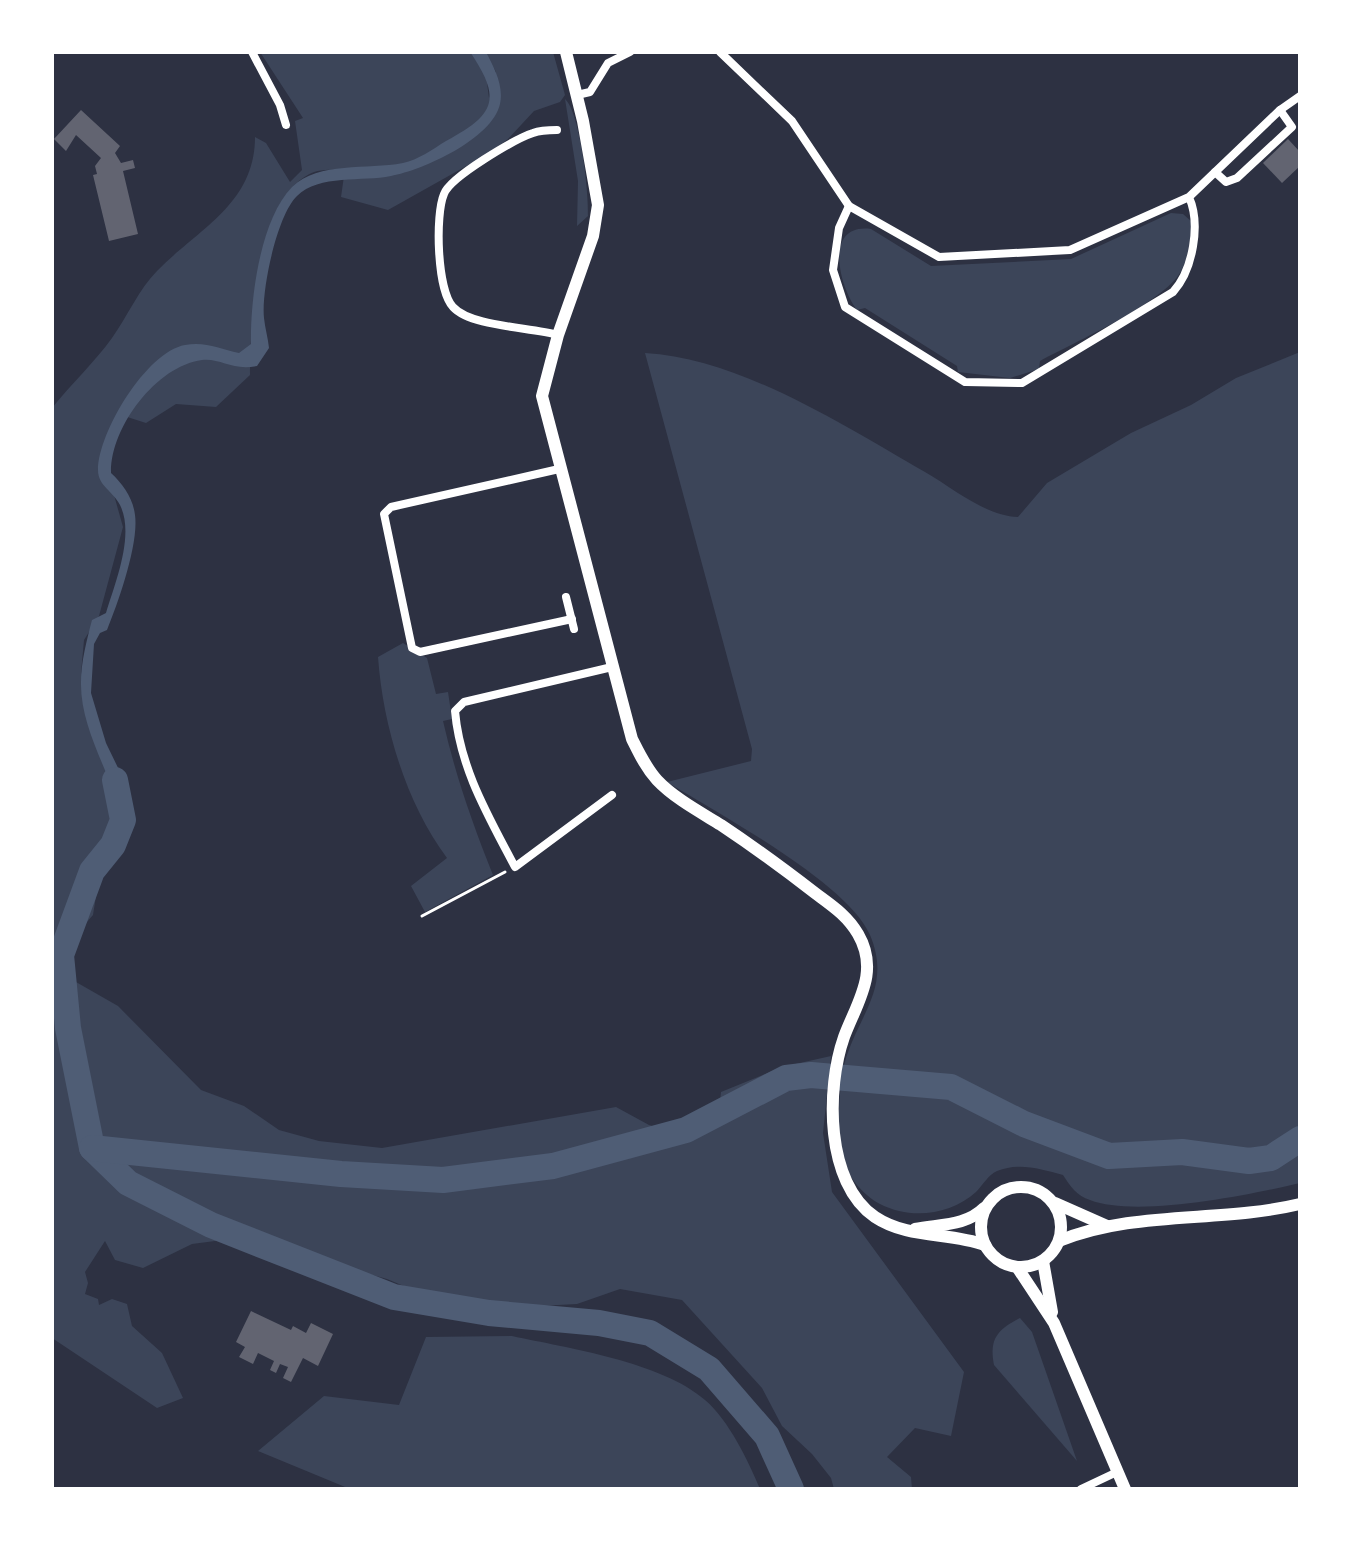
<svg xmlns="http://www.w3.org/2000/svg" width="1352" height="1541" font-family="Mulish,sans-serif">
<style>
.green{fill:#3c4559}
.water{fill:#4f5d75}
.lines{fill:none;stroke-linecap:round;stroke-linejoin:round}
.river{stroke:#4f5d75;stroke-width:26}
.building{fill:#626471}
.path{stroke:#fff;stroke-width:3}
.minor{stroke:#fff;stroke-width:8}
.secondary{stroke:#fff;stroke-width:12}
</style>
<rect width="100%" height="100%" fill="#2d3142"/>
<g class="green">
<path d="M260,52H470L486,75L489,98L496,72L486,52H553L565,95L560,102L534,111L508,139L486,155L388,210L341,197L345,169C335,170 323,169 314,172C255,195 251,321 250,375L216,407L176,404L146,423L121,415L99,465L114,495L123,527L99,616L84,640L81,673L97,732L116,779L119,824L100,871L93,915L61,952L76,982L118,1006L201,1090L244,1106L279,1130L319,1141L382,1148L616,1107L649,1125L689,1137L719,1112L721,1092L782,1067L831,1056L823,1133L832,1192L964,1372L951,1436L915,1428L887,1457L911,1477L912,1489H834L831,1478L812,1454L782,1426L762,1388L682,1300L620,1289L577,1304L520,1307L425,1295L387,1279L238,1238L192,1244L143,1268L115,1260L105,1241L85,1272L88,1283L85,1294L98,1299L99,1305L112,1299L127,1304L132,1326L162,1353L183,1398L157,1408L52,1338V408C71,384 94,363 112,338C127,317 139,289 157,271C198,229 255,204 255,137L266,143L290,182L302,170L295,121L303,118Z"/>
<path d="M565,99C580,112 589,192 588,216L577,226L578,181Z"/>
<path d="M1171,213L1183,214L1192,222C1190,239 1189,256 1181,271C1165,302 1073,343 1040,361L1039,369L1010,378L958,372L957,366L865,308L857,310C839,286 823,223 871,229L931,266L1071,259Z"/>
<path d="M1300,352V1183C1250,1195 1136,1218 1090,1200C1077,1196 1070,1186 1063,1175C1041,1169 1019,1162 997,1171C988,1175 983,1185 976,1192C950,1215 911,1220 880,1204C863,1195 847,1176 842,1158C836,1136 839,1076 847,1055C862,1011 891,985 870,935C848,883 717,813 667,782L751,761L752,749L645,353C740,358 844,426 925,472C953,488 985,516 1018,517L1047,483L1131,433L1191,405L1236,378Z"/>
<path d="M403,643L427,658L436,694L448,692L452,719L443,721C455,774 473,825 493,875L425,912L411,886L447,858C406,803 383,726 378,657Z"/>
<path d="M1020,1318L1032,1332L1077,1461L994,1365C989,1339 997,1330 1020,1318Z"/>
<path d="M512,1336C567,1348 662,1362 705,1400C728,1419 749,1462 760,1489H350L258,1451L324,1396L399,1405L426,1337Z"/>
</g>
<path class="water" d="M470,52H486C494,67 504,86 500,104C492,139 423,170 391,176C363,182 319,174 297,196C277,215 261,291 264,318C265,328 268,338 269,348L257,366C232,371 221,358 202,360C156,366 110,428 111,473C123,484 133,498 135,515C139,544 118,603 107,630L100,633L94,644L91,693L106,743L121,774L127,813H121C109,771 80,727 81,682C81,662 87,639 92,620L106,613C115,583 135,535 120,505C113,491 98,486 98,470C98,433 146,352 185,345C205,341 220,349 239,353L251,344C250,300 260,220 292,187C319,161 367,170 403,163C418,160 433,149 446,141C494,115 503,100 470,52Z"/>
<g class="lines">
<g class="river">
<path d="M115,780L123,820L113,845L92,871L61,955L68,1028L92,1148L128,1183L211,1225L394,1297L489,1313L599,1323L650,1333L709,1369L767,1436L791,1489"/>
<path d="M92,1148L341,1174L443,1180L553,1166L686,1130L786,1078L811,1075L951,1087L1024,1124L1109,1156L1182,1152L1249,1161L1271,1158L1300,1139"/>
</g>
</g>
<g class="building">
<path d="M81,110L120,146L115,153L121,163L133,160L135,168L123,171L138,234L109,241L93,175L97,174L95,166L101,158L76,135L66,151L54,139Z"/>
<path d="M1288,139L1300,152V166L1282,183L1263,163Z"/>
<path d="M251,1311L291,1330L293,1326L306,1333L311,1323L333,1334L318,1366L303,1358L291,1382L283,1378L288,1367L280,1364L276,1373L270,1370L274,1361L258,1353L253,1364L239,1357L245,1347L236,1342Z"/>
</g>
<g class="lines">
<path class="path" d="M422,916L505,872"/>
<g class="minor">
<path d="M252,52L280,105L286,125"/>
<path d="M720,52L792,121L849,206"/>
<path d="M577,95L590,92L608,63L630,52"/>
<path d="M557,130C549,130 541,130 533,133C515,139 450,177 444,194C435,215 437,290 453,307C471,327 531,327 558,335"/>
<path d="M1215,172L1226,182L1237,178L1292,127L1280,110"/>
<path d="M1189,197L1070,250L939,257L849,206L839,228L833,270L845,307L965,382L1022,383L1173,292C1193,270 1201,224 1189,197L1280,110L1300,96"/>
<path d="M559,469L391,507L384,514L412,648L420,652L572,619"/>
<path d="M566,597L574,629"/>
<path d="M612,667L464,702L455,711C460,769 489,817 515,867L612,795"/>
<path d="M1081,1489L1117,1472"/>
</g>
<g class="secondary">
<path d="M566,52L583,121L598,205L593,236L558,335L542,396L632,739C639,753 646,768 657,780C674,798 700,812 721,825C754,847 784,869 815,893C831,905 847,915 858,934C880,972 857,1002 844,1037C826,1088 825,1183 875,1217C908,1239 949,1232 985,1245"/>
<circle cx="1021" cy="1227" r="40"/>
<path d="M1055,1203L1107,1226"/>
<path d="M915,1229C940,1224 966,1226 984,1208"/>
<path d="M1059,1241C1134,1210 1221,1223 1300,1204"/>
<path d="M1043,1261L1052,1312"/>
<path d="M1017,1267L1054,1323L1125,1489"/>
</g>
</g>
<rect width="1352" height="1541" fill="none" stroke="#ffffff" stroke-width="108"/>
</svg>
